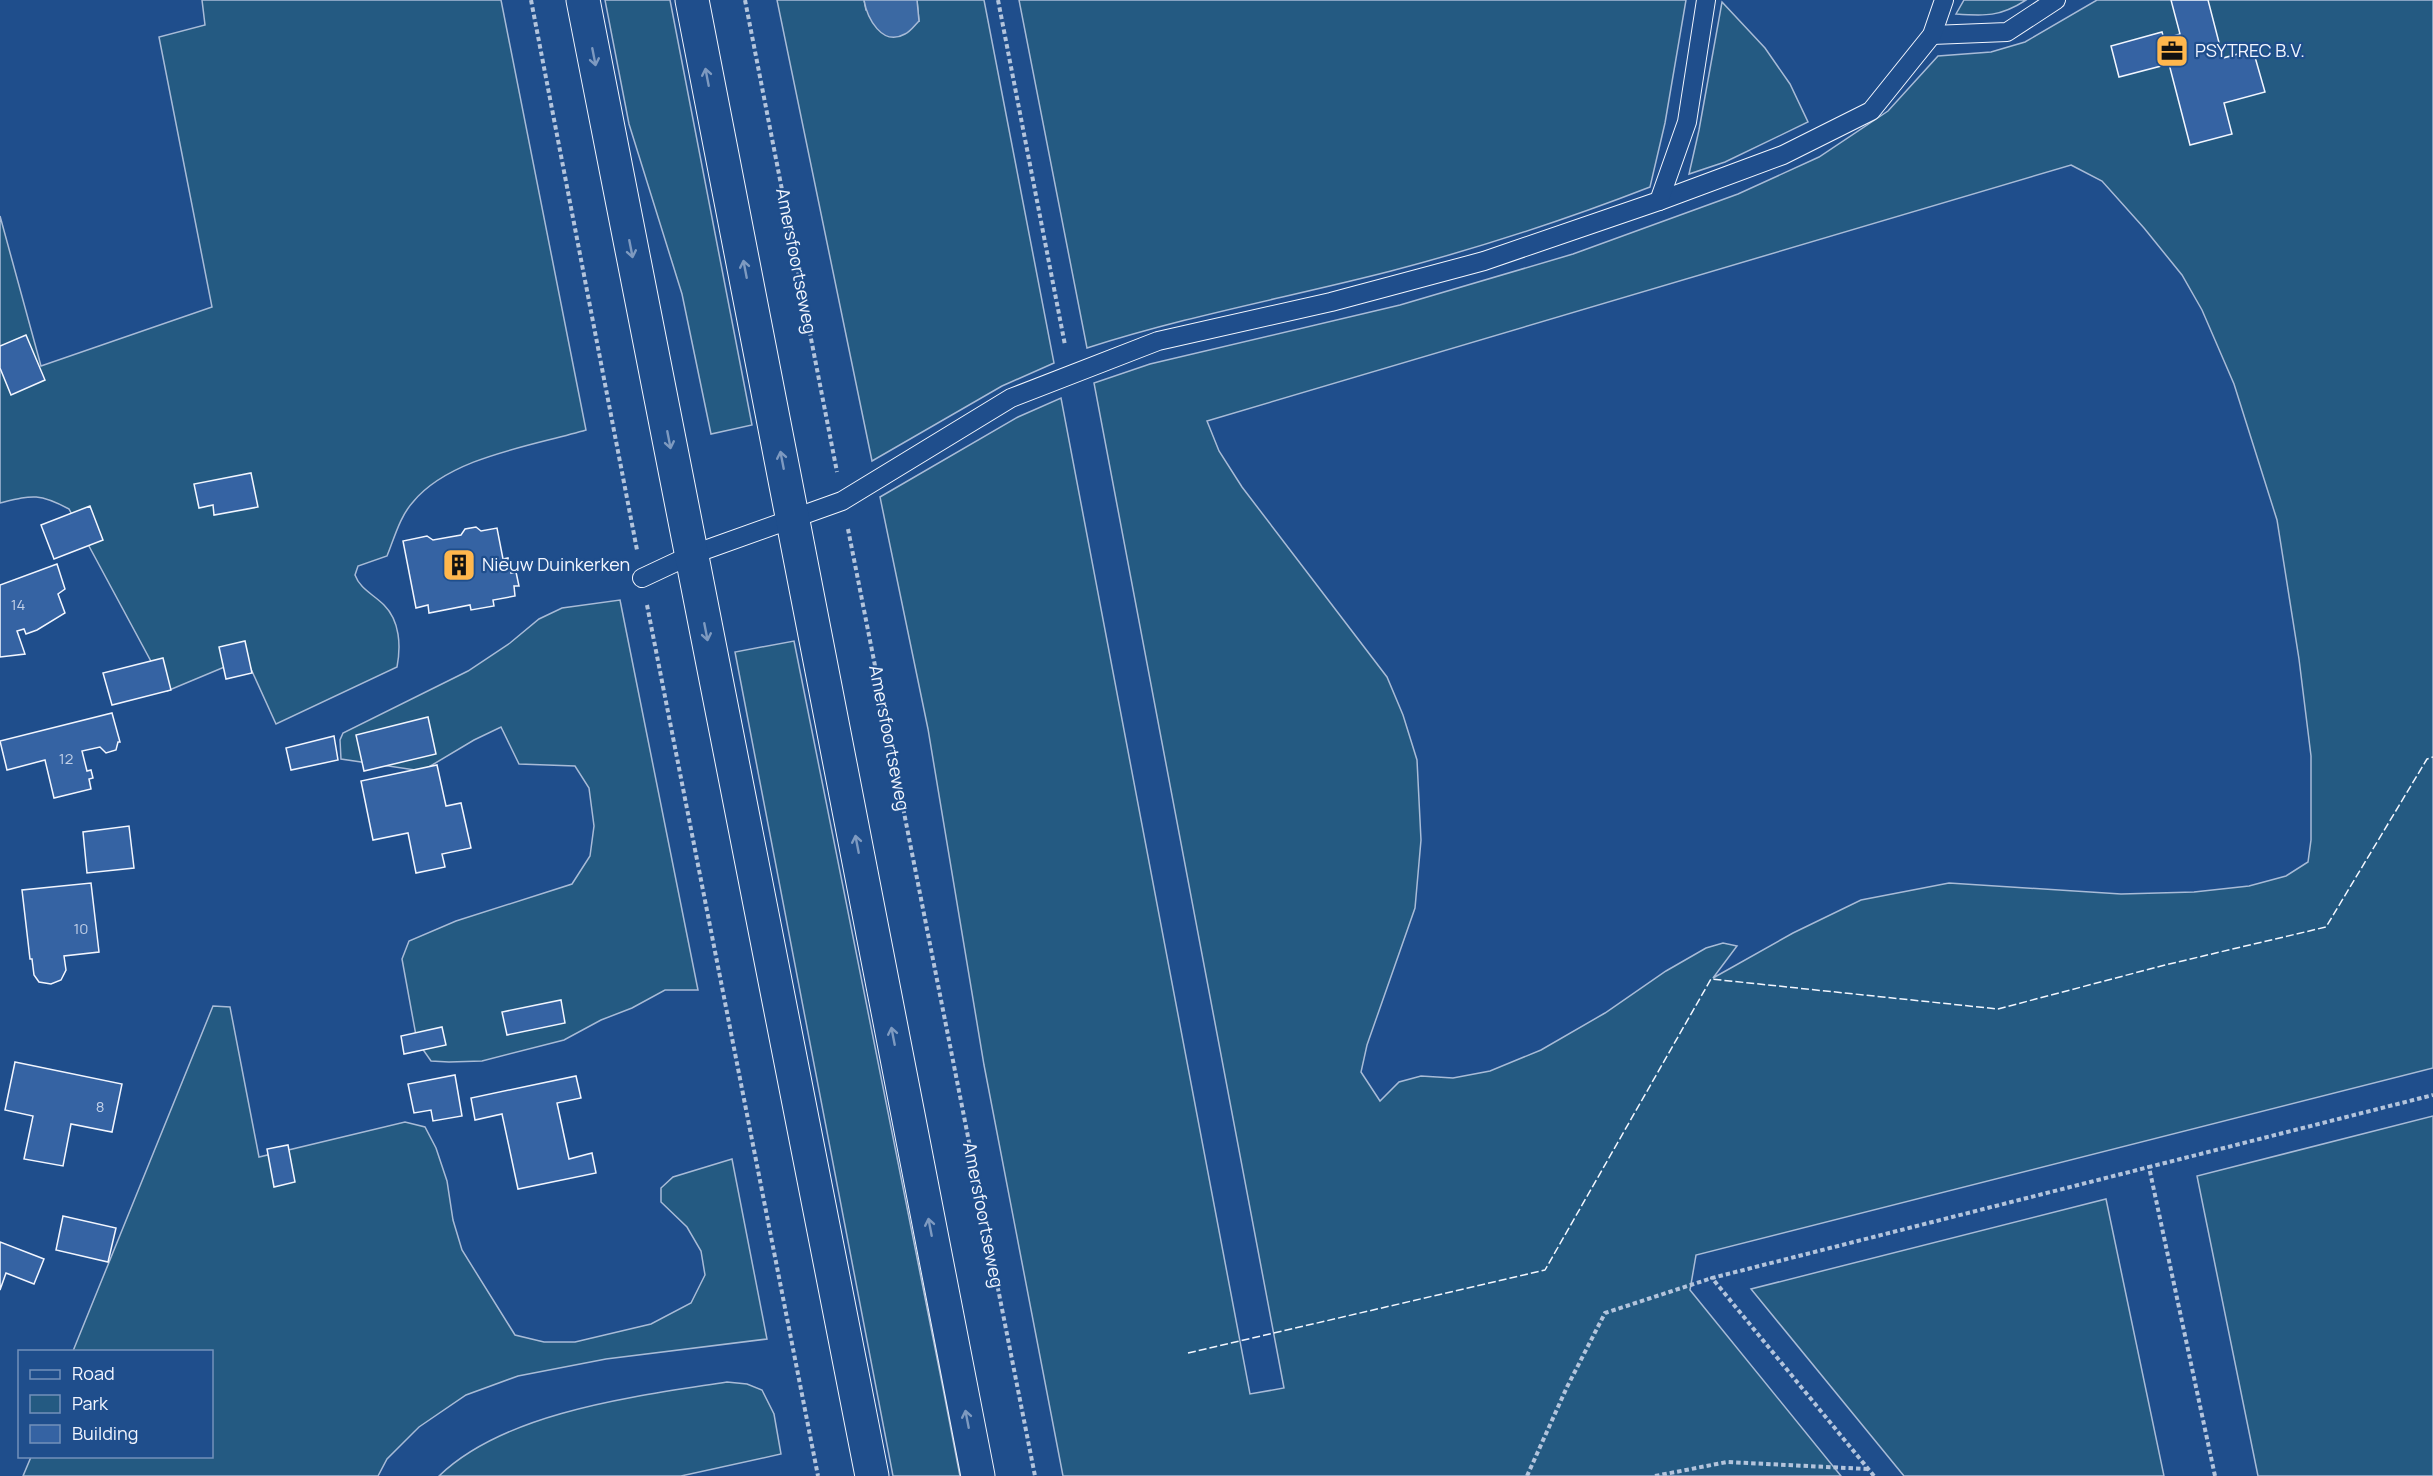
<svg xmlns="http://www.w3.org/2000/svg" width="2433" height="1476" font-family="Manrope,sans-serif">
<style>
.green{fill:#245a82;stroke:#a8bbd7;stroke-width:1.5;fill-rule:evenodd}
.water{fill:#3b69a3;stroke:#a8bbd7;stroke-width:1.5}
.building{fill:#3563a3;stroke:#f2f6ff;stroke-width:1.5}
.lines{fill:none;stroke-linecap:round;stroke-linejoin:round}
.service-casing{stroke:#f2f6ff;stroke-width:20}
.primary-casing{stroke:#f2f6ff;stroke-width:35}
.path{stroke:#b3c4dc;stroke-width:4;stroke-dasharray:4.5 3;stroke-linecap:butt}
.service{stroke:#1f4e8c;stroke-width:18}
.primary{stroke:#1f4e8c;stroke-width:33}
.fence{stroke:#f2f6ff;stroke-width:1.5;stroke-dasharray:8 3;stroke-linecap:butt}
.oneway{stroke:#7e9ac0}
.labels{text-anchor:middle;stroke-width:4.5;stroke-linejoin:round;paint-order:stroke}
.number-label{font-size:15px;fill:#c3d1e8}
.poi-label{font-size:18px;fill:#f2f6ff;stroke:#1f4e8c;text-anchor:start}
.street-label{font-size:18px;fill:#f2f6ff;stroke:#1f4e8c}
</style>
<rect width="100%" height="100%" fill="#1f4e8c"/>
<g class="green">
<path d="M202,0H501L586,430C532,446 450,457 413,502C400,516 394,539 387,556L358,566L355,575C360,589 373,594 384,605C400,621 401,646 397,667L276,724L246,658L167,691L69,509C39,493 33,495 0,503V216L41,366L212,307L159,37L205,25Z"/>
<path d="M605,0H670L752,425L711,434L682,294L629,124Z"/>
<path d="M777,0H864L866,10L919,21L917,0H984L1054,363L1002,386L872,461Z"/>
<path d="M1019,0H1686L1665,123L1650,187C1565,220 1479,248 1391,271C1290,297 1186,316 1087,348Z"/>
<path d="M1964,0H2026C2000,17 1985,16 1956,14Z"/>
<path d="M2097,0H2433V1068L1696,1255L1690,1290L1841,1476H1063L984,1065L928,729L880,497L1018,417L1061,398L1250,1394L1284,1388L1094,383L1150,364L1400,305L1573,254L1738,194L1819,157L1888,111L1938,56L1991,52L2025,42ZM2071,165L2102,181L2144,228L2182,275L2202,310L2234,384L2277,520L2299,659L2311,756V840L2308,862L2286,876L2249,886L2194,892L2121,894L1949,883L1861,900L1793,933L1713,978L1737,946L1723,943L1706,948L1666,971L1605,1013L1541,1050L1490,1071L1453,1078L1421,1076L1399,1082L1380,1101L1361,1072L1367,1045L1415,908L1421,840L1417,760L1403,715L1387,677L1242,487L1219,451L1207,421Z"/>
<path d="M1722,2L1765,48L1790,84L1808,122L1725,162L1689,174L1699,130Z"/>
<path d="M620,600L698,990H665L632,1008L601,1020L564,1040L482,1061L449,1062L431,1061L417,1041L402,959L409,941L456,921L572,884L590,856L594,826L589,788L575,766L519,764L501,727L474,740L422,771L341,759L340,740L343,733L468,671L510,643L539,619L562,608Z"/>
<path d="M794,641L943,1388L960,1476H893L735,652Z"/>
<path d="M213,1006L230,1007L259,1157L405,1122L425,1127L436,1148L447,1181L453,1220L462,1250L515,1335L544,1342H575L651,1324L691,1303L705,1275L701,1251L687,1227L661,1202V1188L673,1177L732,1159L767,1339L606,1359L518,1376L466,1395L419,1427L387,1459L378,1476H23L31,1457L212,1456V1352L73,1351Z"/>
<path d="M2433,1116V1476H2258L2197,1176Z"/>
<path d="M2106,1199L2164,1476H1904L1751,1289Z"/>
<path d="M727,1382L747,1384L762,1390L774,1414L781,1454L681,1476H439C506,1411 638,1396 727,1382Z"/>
</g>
<path class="water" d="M864,0H917L919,21C915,25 910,32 905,34C882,47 867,18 864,0Z"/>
<g class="building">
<path d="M2171,0H2208L2223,58L2253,50L2265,92L2224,103L2232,134L2190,145L2169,64L2119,77L2111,46L2162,32L2164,39L2180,34Z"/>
<path d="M26,335L45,380L11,395L0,368V346Z"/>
<path d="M251,473L258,507L214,515L213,505L199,508L194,484Z"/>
<path d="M90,506L103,540L54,559L41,525Z"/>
<path d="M476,527L481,531L497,528L503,559L508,558L511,573L516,572L519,586H514L515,596L493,600L494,606L471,610L470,605L429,613L428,605L416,608L403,541L427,536L433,540L461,535L465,529Z"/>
<path d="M57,564L65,589L58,594L65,613L37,630L26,634L24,629L17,631L25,654L0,657V585Z"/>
<path d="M245,641L252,673L226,679L219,647Z"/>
<path d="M163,658L171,690L112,705L103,673Z"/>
<path d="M112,713L120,742H118L116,750L106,753L100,747L82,751L87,771L91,770L93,778L89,779L91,789L54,798L45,760L7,770L0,741Z"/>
<path d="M428,717L436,754L364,771L356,735Z"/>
<path d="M334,736L338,760L291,770L286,748Z"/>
<path d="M437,765L446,806L461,803L471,848L442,854L445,867L416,873L408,833L373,840L361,781Z"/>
<path d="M129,826L134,868L87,873L83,832Z"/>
<path d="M91,883L99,952L64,956L66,970L61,980L51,984L39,982L34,975L32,959H30L22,890Z"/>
<path d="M561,1000L565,1023L507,1035L502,1012Z"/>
<path d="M442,1027L446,1045L404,1054L401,1036Z"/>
<path d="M15,1062L122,1084L112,1132L71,1124L63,1166L24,1159L33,1116L5,1110Z"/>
<path d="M455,1075L462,1116L433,1121L431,1110L414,1113L408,1084Z"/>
<path d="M576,1076L581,1098L557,1103L569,1159L592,1153L596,1173L518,1189L502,1114L475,1120L471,1098Z"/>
<path d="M288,1145L295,1182L274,1187L267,1149Z"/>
<path d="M63,1216L116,1228L108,1262L56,1250Z"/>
<path d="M0,1242L44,1259L34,1284L6,1273L0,1290Z"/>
</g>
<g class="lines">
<g class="service-casing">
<g id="service">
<path d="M1932,35L2007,32L2056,0"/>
<path d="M1659,201L1783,155L1871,111L1932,35L1944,0"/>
<path d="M642,578L691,555L842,501L1011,398L1158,341L1331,302L1484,261L1659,201L1687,122L1706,0"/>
</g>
</g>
<g class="primary-casing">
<g id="primary">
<path d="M583,0L872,1476"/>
<path d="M692,0L978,1476"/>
</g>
</g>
<g class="path">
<path d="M531,0L637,550"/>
<path d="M745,0L837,472"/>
<path d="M998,0L1065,345"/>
<path d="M848,529L1035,1476"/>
<path d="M647,605L818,1476"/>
<path d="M1527,1476L1567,1387L1605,1313L1712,1278"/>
<path d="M1655,1476L1727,1462L1868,1469"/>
<path d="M1874,1476L1712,1278L2149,1167"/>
<path d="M2215,1476L2149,1167L2433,1095"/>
</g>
<use href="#service" class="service"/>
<use href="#primary" class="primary"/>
<path class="fence" d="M1188,1353L1545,1270L1711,979L1998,1009L2165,965L2326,927L2427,759L2433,757"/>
</g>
<defs><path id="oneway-shaft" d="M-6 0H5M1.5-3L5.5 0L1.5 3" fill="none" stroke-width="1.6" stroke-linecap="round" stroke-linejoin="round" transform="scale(1.5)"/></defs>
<g class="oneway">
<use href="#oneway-shaft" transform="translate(594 57) rotate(79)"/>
<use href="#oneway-shaft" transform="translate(707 77) rotate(-101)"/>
<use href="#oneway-shaft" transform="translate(631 249) rotate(79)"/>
<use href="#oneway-shaft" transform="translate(745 269) rotate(-101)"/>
<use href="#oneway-shaft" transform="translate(669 440) rotate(79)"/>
<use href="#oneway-shaft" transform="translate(782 460) rotate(-101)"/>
<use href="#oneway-shaft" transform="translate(706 632) rotate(79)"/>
<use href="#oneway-shaft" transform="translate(857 844) rotate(-101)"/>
<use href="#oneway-shaft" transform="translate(893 1036) rotate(-101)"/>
<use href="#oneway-shaft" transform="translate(930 1227) rotate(-101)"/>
<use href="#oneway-shaft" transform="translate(967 1419) rotate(-101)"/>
</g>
<defs>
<g id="office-square" transform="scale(1.725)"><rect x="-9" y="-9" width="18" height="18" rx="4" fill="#ffb74d" stroke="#1f4e8c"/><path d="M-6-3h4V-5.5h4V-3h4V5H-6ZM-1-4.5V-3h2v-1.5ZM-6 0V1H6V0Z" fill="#111"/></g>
<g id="building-square" transform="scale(1.725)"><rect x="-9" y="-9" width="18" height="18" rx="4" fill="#ffb74d" stroke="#1f4e8c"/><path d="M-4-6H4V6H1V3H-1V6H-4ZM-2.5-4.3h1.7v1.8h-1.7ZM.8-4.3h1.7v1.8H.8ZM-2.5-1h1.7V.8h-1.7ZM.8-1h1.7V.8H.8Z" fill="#111"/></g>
</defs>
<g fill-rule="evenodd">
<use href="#office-square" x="2172" y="51"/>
<use href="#building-square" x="459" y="565"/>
</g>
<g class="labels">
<g class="number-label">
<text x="18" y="610">14</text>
<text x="66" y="764">12</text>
<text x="81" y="934">10</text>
<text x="100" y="1112">8</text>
</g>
<g class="poi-label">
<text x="2195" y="57">PSYTREC B.V.</text>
<text x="482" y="571">Nieuw Duinkerken</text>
</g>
<g class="street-label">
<text transform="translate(796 261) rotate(79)" y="6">Amersfoortseweg</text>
<text transform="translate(889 738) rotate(79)" y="6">Amersfoortseweg</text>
<text transform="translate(983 1215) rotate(79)" y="6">Amersfoortseweg</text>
</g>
</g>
<rect x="18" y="1350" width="195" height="108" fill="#1f4e8c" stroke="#7391ba" stroke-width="1.5"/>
<rect x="30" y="1370" width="30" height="9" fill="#1f4e8c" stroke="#7391ba" stroke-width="1.5"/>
<text x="72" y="1380" font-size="18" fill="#f2f6ff">Road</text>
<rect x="30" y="1395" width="30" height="18" fill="#245a82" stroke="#7391ba" stroke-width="1.5"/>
<text x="72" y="1410" font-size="18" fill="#f2f6ff">Park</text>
<rect x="30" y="1425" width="30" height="18" fill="#3563a3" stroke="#7391ba" stroke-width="1.5"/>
<text x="72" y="1440" font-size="18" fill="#f2f6ff">Building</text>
</svg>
